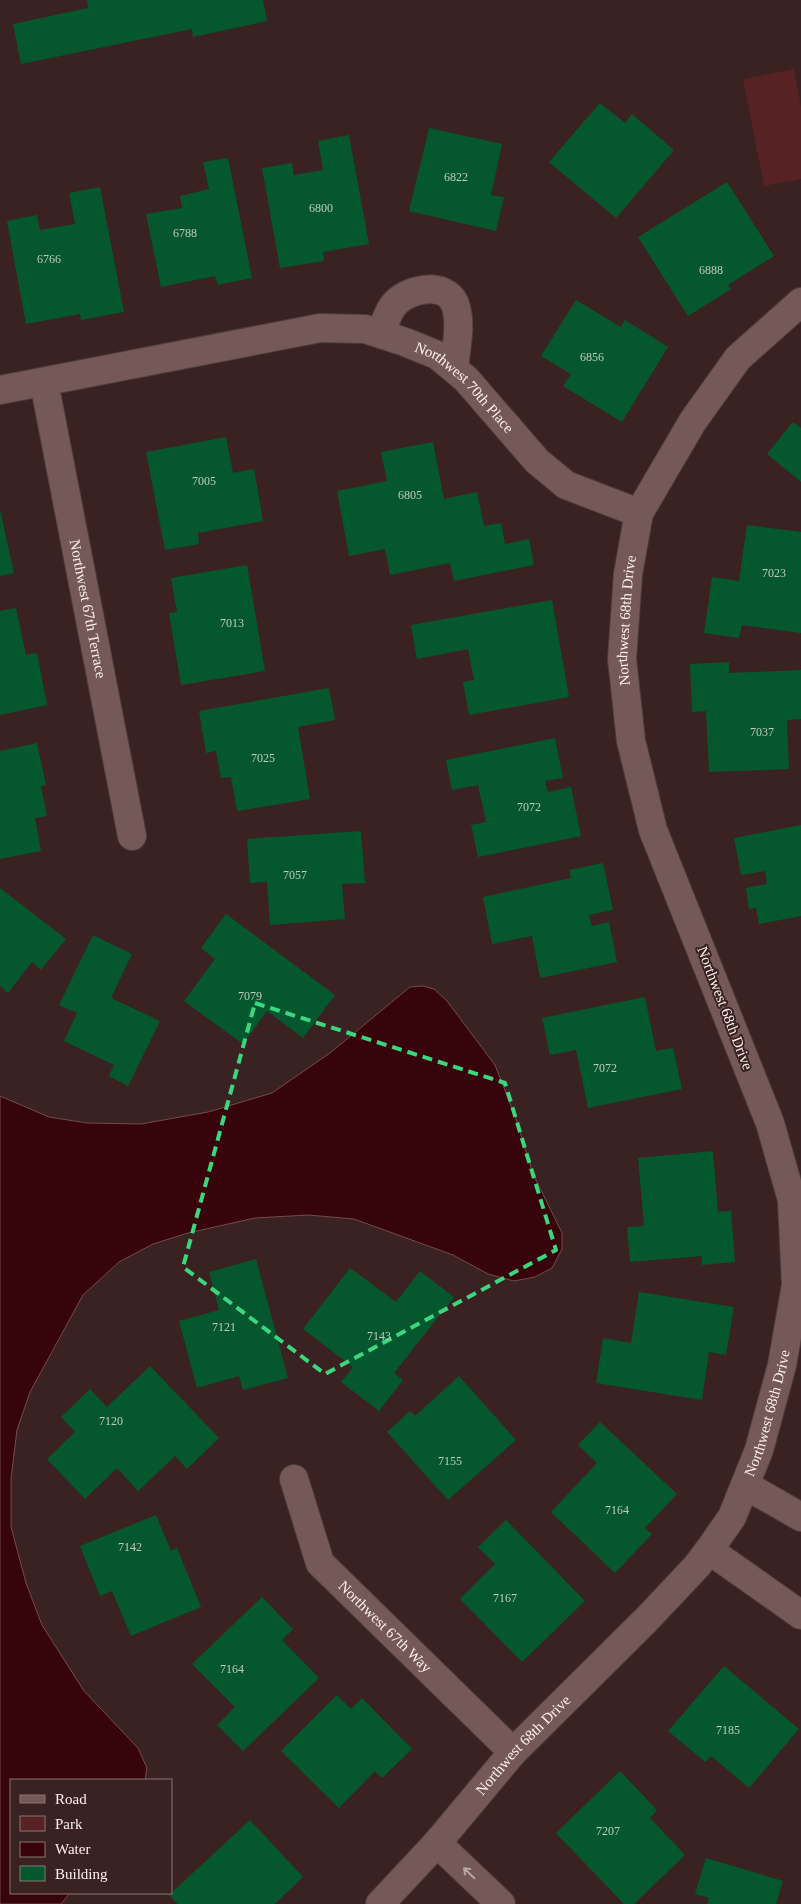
<svg xmlns="http://www.w3.org/2000/svg" width="801" height="1904" font-family="Georgia,serif">
<style>
.green{fill:#572224}
.water{fill:#38040b;stroke:#734a4f}
.building{fill:#05582e}
.lines{fill:none;stroke-linecap:round;stroke-linejoin:round}
.minor-casing{stroke:#513d3e;stroke-width:30}
.minor{stroke:#755958;stroke-width:28}
.oneway{stroke:#b9a4a4}
.marked{fill:none;stroke:#3bd77f;stroke-width:4;stroke-dasharray:10 6;stroke-linejoin:round}
.labels{text-anchor:middle;stroke-width:4;stroke-linejoin:round;paint-order:stroke}
.number-label{font-size:12px;fill:#bfc9bf}
.street-label{font-size:15px;fill:#fdefef;stroke:#3a2222}
</style>
<rect width="100%" height="100%" fill="#3a2222"/>
<path class="green" d="M794,69L801,107V179L764,186L743,79Z"/>
<path class="water" d="M423,986L434,989L447,1001L495,1065L515,1116L533,1174L562,1233V1249L552,1268L535,1277L514,1281L488,1274L453,1255L354,1219L308,1215L255,1218L188,1233L153,1244L119,1262L83,1295L30,1392L17,1430L11,1479V1527L26,1583L42,1625L84,1691L138,1748L147,1768L145,1780H11V1893H70L61,1904H0V1096L49,1117L87,1123L141,1124L208,1112L272,1093L330,1053L410,987Z"/>
<g class="building">
<path d="M87,0H263L267,21L193,37L192,29L21,64L13,24L88,8Z"/>
<path d="M600,103L625,123L632,114L674,150L616,218L549,162Z"/>
<path d="M429,128L502,144L491,195L504,197L496,231L409,211Z"/>
<path d="M349,135L369,244L323,252L324,261L280,268L262,168L292,163L294,175L323,170L318,141Z"/>
<path d="M228,158L252,278L218,285L215,276L161,287L146,214L182,208L180,196L209,189L203,162Z"/>
<path d="M727,182L774,256L728,285L731,289L688,316L638,237Z"/>
<path d="M100,187L124,312L81,320L80,314L26,324L7,221L37,215L40,230L75,224L69,193Z"/>
<path d="M576,300L621,327L625,320L668,347L622,422L563,386L571,374L541,356Z"/>
<path d="M793,422L801,428V482L767,454Z"/>
<path d="M226,437L233,473L254,469L263,521L198,533L199,544L165,550L146,452Z"/>
<path d="M433,442L444,499L477,492L484,526L501,523L505,544L529,539L534,565L454,581L450,563L390,575L385,549L349,556L337,491L387,481L381,452Z"/>
<path d="M0,510L14,573L0,576Z"/>
<path d="M747,525L801,532V633L742,625L739,638L704,633L712,577L739,581Z"/>
<path d="M247,565L265,671L181,685L169,613L177,612L171,578Z"/>
<path d="M552,600L569,697L469,715L463,682L474,680L468,649L417,659L411,625Z"/>
<path d="M16,608L26,655L37,653L47,705L0,715V611Z"/>
<path d="M729,662V673L801,670V719L787,720L789,769L709,772L706,711L692,712L690,664Z"/>
<path d="M329,688L335,720L298,727L310,799L237,811L231,777L221,778L216,751L206,753L199,711Z"/>
<path d="M555,738L563,778L545,781L548,792L571,787L581,836L478,857L471,825L486,822L478,785L452,790L446,760Z"/>
<path d="M37,743L46,785L41,786L47,816L35,818L41,851L0,859V751Z"/>
<path d="M801,825V916L759,924L756,908L749,909L746,888L767,884L765,871L741,875L734,838Z"/>
<path d="M361,831L365,883L342,884L345,919L270,925L267,882L250,883L247,839Z"/>
<path d="M603,863L613,910L589,915L592,926L609,922L617,962L540,978L532,936L492,944L483,897L571,878L569,870Z"/>
<path d="M0,888L66,939L41,970L32,962L8,993L0,986Z"/>
<path d="M226,914L335,995L303,1038L267,1011L243,1044L184,1001L215,959L201,948Z"/>
<path d="M93,935L132,954L111,998L160,1021L128,1086L109,1076L114,1065L64,1041L77,1013L59,1005Z"/>
<path d="M645,997L656,1051L673,1048L682,1089L588,1108L576,1050L550,1055L542,1018Z"/>
<path d="M713,1151L718,1212L731,1211L735,1262L702,1265V1256L630,1262L627,1227L644,1226L638,1158Z"/>
<path d="M256,1259L288,1378L243,1390L239,1376L197,1388L179,1321L219,1310L209,1272Z"/>
<path d="M350,1268L396,1302L420,1271L454,1297L394,1373L403,1380L379,1411L341,1382L353,1367L303,1329Z"/>
<path d="M639,1292L734,1307L726,1355L709,1352L702,1400L596,1383L603,1338L631,1343Z"/>
<path d="M150,1366L219,1438L187,1469L175,1456L138,1491L117,1468L85,1499L47,1459L75,1432L61,1417L90,1389L107,1407Z"/>
<path d="M459,1376L516,1440L448,1500L387,1432L410,1411L415,1416Z"/>
<path d="M600,1422L677,1494L645,1528L652,1534L615,1573L551,1512L597,1463L578,1445Z"/>
<path d="M156,1515L171,1551L177,1548L201,1607L131,1636L112,1591L100,1596L80,1546Z"/>
<path d="M506,1520L585,1601L522,1662L460,1599L495,1564L478,1547Z"/>
<path d="M262,1597L293,1629L282,1640L319,1678L243,1751L217,1725L235,1707L192,1664Z"/>
<path d="M724,1666L799,1729L749,1788L711,1756L705,1762L668,1731Z"/>
<path d="M337,1695L351,1709L362,1698L412,1749L382,1778L375,1771L339,1808L281,1751Z"/>
<path d="M620,1771L657,1810L650,1818L685,1855L634,1904H624L556,1833Z"/>
<path d="M250,1820L303,1877L275,1904H178L169,1895Z"/>
<path d="M706,1858L783,1881L776,1904H707L709,1898L695,1894Z"/>
</g>
<g class="lines">
<g class="minor-casing">
<g id="minor">
<path d="M381,334C384,325 387,314 393,306C405,289 445,280 455,304C462,323 456,348 454,368"/>
<path id="s1" d="M44,382L132,836"/>
<path id="s2" d="M0,390L320,328L365,329L405,342L437,355L466,379L537,461L566,485L639,513"/>
<path id="s3" d="M294,1479L320,1563L513,1752"/>
<path d="M745,1485L801,1517"/>
<path d="M709,1550L801,1615"/>
<path d="M437,1843L501,1904"/>
<path id="s4" d="M380,1904L437,1843L513,1752L646,1620L697,1566L709,1550L732,1517L759,1450L782,1365L796,1285L792,1200L770,1123L653,830L631,741L622,659L628,574L639,513L693,421L738,358L801,302"/>
</g>
</g>
<use href="#minor" class="minor"/>
</g>
<defs><path id="oneway-shaft" d="M-6 0H5M1.5-3L5.5 0L1.5 3" fill="none" stroke-width="1.6" stroke-linecap="round" stroke-linejoin="round" transform="scale(1.25)"/></defs>
<use class="oneway" href="#oneway-shaft" transform="translate(469 1873) rotate(-136)"/>
<path class="marked" d="M255,1003L505,1083L556,1250L325,1374L183,1267Z"/>
<g class="labels">
<g class="number-label">
<text x="456" y="181">6822</text>
<text x="321" y="212">6800</text>
<text x="185" y="237">6788</text>
<text x="49" y="263">6766</text>
<text x="711" y="274">6888</text>
<text x="592" y="361">6856</text>
<text x="204" y="485">7005</text>
<text x="410" y="499">6805</text>
<text x="774" y="577">7023</text>
<text x="232" y="627">7013</text>
<text x="762" y="736">7037</text>
<text x="263" y="762">7025</text>
<text x="529" y="811">7072</text>
<text x="295" y="879">7057</text>
<text x="250" y="1000">7079</text>
<text x="605" y="1072">7072</text>
<text x="224" y="1331">7121</text>
<text x="379" y="1340">7143</text>
<text x="111" y="1425">7120</text>
<text x="450" y="1465">7155</text>
<text x="617" y="1514">7164</text>
<text x="130" y="1551">7142</text>
<text x="505" y="1602">7167</text>
<text x="232" y="1673">7164</text>
<text x="728" y="1734">7185</text>
<text x="608" y="1835">7207</text>
</g>
<g class="street-label">
<text dy="5" stroke="none"><textPath href="#s2" startOffset="489">Northwest 70th Place</textPath></text>
<text dy="5" stroke="none"><textPath href="#s1" startOffset="231">Northwest 67th Terrace</textPath></text>
<text dy="5" stroke="none"><textPath href="#s4" startOffset="1459">Northwest 68th Drive</textPath></text>
<text transform="translate(725 1008) rotate(69)" y="5">Northwest 68th Drive</text>
<text dy="5" stroke="none"><textPath href="#s4" startOffset="634">Northwest 68th Drive</textPath></text>
<text dy="5" stroke="none"><textPath href="#s3" startOffset="179">Northwest 67th Way</textPath></text>
<text dy="5" stroke="none"><textPath href="#s4" startOffset="214">Northwest 68th Drive</textPath></text>
</g>
</g>
<rect x="10" y="1779" width="162" height="115" fill="#3a2222" stroke="#887474"/>
<rect x="20" y="1795" width="25" height="8" fill="#755958" stroke="#887474"/>
<text x="55" y="1804" font-size="15" fill="#fdefef">Road</text>
<rect x="20" y="1816" width="25" height="15" fill="#572224" stroke="#887474"/>
<text x="55" y="1829" font-size="15" fill="#fdefef">Park</text>
<rect x="20" y="1842" width="25" height="15" fill="#38040b" stroke="#887474"/>
<text x="55" y="1854" font-size="15" fill="#fdefef">Water</text>
<rect x="20" y="1866" width="25" height="15" fill="#05582e" stroke="#887474"/>
<text x="55" y="1879" font-size="15" fill="#fdefef">Building</text>
</svg>
